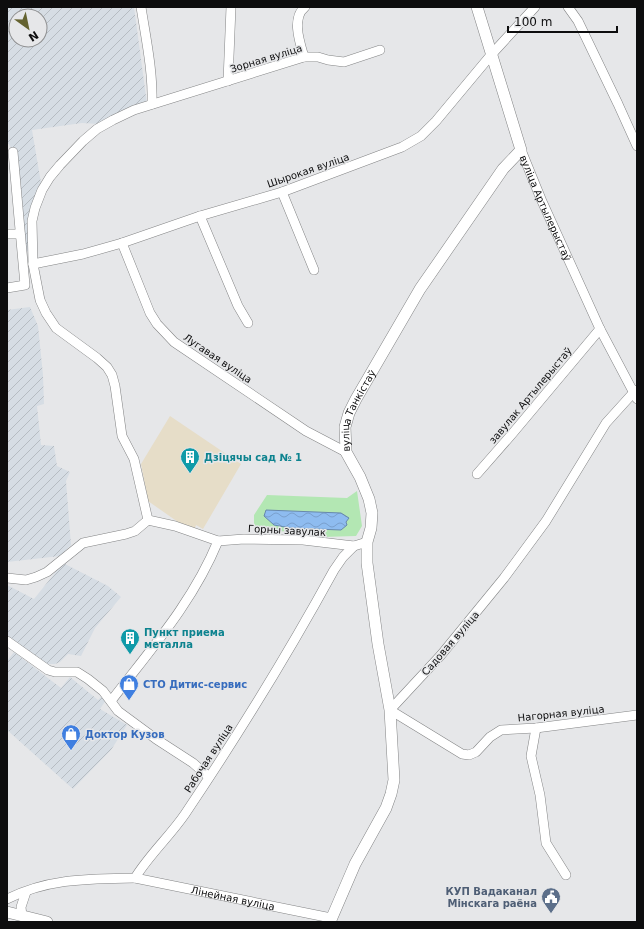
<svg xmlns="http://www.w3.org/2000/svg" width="644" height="929" font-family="'DejaVu Sans',sans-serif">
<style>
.commercial{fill:#e6ddc8}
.industrial{fill:url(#industrial-furrows);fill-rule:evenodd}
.green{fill:#b3e7b3}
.water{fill:url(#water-waves);stroke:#6788ac}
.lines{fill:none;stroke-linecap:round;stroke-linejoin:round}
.minor-casing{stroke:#838485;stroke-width:10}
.tertiary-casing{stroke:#838485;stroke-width:12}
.minor{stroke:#fff;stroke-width:9}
.tertiary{stroke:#fff;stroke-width:11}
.labels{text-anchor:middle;stroke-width:3;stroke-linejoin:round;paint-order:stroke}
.street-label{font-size:10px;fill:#0d0d0e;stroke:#e6e7e9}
.culture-label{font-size:10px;font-weight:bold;fill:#0d838f;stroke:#e6e7e9;text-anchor:start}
.shop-label{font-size:10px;font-weight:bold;fill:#366cbe;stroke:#e6e7e9;text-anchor:start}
.service-label{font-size:10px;font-weight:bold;fill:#4e5e75;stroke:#e6e7e9;text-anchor:end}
</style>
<defs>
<pattern id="industrial-furrows" width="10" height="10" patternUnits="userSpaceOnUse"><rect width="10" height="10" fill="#d6dde4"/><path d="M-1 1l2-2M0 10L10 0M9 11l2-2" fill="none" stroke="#b6bcc2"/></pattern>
<pattern id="water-waves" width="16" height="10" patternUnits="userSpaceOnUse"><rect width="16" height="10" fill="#8ebcf0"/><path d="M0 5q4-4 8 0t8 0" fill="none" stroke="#79a0cd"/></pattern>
</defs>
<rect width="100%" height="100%" fill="#e6e7e9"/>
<path class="commercial" d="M170,416L241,464L203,529L196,525L195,528L188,529L148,501L141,464Z"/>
<g class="industrial">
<path d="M7,7H134L147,104L99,124L82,123L32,130L41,183L30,251L22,252L13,152L9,144H7ZM16,16H40V40H16Z"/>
<path d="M30,307L38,326L43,375L44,404L37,406L41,445L54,446L57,466L70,472L66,481L71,545L60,556L7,562V310Z"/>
<path d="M63,563L108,586L121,597L95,628L81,656L68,654L60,662L55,664H47L7,635V585L34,599Z"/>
<path d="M14,652L61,688L70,677L98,700L101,697L106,700L100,709L127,725L111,750L73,789L7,730V661Z"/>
</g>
<path class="green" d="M357,491L362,526L356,536L322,537L316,533L254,530V515L267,495L347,498Z"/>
<path class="water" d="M266,510L341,513L349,518L346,522L347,525L341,530L290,528L274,525L264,516Z"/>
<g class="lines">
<g class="minor-casing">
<g id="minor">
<path d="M141,7C146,39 153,71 152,104"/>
<path d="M568,7L578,21L618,104L637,146"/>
<path d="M304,57C300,43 291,18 305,7"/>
<path d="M228,81L231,7"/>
<path id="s1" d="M521,150L541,199L600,329L637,399"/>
<path d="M282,192L314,270"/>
<path d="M200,216L238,306L248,323"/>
<path d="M7,234H20"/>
<path d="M122,243L150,313L157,324L174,342L306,431L346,452"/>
<path d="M33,264L83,254L122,243L200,216L282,192L402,147L421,136L436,121L491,55L535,7"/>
<path d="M7,288L25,285L13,152"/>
<path d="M637,390L634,392L606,423L546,521L504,578L441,655L390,710L462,754L469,755L476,752L490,737L501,730L536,728L637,715"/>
<path d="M477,474L512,434L600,329"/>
<path d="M148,520L134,459L122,436L115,386L112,375L107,367L97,358L56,328L46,313L40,300L33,264L32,221L35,208L42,190L50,177L60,165L83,141L97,129L113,120L134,110L304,57H318L328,60L344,62L380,50"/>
<path d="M148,520L175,526L218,541L244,539L303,540L354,546"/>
<path d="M7,578L26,580L36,577L47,572L83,543L126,534L135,531L148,520"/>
<path d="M7,641L48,670L55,672H77L88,679L103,691L118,711L156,739L193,763L209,777"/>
<path d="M111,701C151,649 193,602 218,541"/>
<path d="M536,728L531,756L540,795L546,843L566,875"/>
<path id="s2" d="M135,878L331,918"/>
<path d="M7,899C49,878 89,879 135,878C149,855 170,836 185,814C238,735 288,654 334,570L343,557L354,546L367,542"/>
<path d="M22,916L21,907L26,892"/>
</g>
</g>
<g class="tertiary-casing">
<g id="tertiary">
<path d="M7,912L47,922"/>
<path id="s3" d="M330,922L355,864L386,808L391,794L394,780L390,710L378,644L367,563V542L371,528L372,513L369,499L360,477L346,452L345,427L349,413L356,399L420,289L503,169L521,150L477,7"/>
</g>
</g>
<use href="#minor" class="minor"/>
<use href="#tertiary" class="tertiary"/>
</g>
<defs>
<g id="building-pin" transform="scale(1)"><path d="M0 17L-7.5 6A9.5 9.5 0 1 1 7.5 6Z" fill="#0f9aa8" stroke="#e6e7e9"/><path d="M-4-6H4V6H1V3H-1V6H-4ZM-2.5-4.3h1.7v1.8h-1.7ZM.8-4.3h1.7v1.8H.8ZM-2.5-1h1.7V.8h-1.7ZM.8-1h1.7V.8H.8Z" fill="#fff"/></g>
<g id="shop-pin" transform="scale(1)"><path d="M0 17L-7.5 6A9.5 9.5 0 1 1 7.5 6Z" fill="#3f7fe0" stroke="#e6e7e9"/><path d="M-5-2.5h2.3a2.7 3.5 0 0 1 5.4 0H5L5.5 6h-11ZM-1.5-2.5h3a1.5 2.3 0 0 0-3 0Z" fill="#fff"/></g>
<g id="civic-pin" transform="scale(1)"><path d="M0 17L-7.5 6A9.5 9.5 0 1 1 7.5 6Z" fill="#5c6f8a" stroke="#e6e7e9"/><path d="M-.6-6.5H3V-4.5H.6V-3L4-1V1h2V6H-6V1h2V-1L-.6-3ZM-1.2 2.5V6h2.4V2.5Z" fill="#fff"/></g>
</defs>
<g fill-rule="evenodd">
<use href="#building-pin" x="190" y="457"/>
<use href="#building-pin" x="130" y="638"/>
<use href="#shop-pin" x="129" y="684"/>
<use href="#shop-pin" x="71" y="734"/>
<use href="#civic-pin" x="551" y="897"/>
</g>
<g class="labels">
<g class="street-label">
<text transform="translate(266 58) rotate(-17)" y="4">Зорная вуліца</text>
<text transform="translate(308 170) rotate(-19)" y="4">Шырокая вуліца</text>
<text dy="4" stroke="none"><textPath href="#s1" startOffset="63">вуліца Артылерыстаў</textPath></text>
<text transform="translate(218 358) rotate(34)" y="4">Лугавая вуліца</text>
<text transform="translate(530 395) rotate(-50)" y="4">завулак Артылерыстаў</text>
<text dy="4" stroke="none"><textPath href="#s3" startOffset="537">вуліца Танкістаў</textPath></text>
<text transform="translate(287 530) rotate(3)" y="4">Горны завулак</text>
<text transform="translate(450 643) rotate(-49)" y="4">Садовая вуліца</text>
<text transform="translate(561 713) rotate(-6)" y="4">Нагорная вуліца</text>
<text transform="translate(208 758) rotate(-57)" y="4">Рабочая вуліца</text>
<text dy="4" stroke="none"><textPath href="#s2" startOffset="100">Лінейная вуліца</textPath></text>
</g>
<g class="culture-label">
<text x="204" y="461">Дзіцячы сад № 1</text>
<text x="144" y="636">Пункт приема<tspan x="144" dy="12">металла</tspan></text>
</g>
<g class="shop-label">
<text x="143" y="688">СТО Дитис-сервис</text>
<text x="85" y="738">Доктор Кузов</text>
</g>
<g class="service-label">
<text x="537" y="895">КУП Вадаканал<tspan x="537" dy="12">Мінскага раёна</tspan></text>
</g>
</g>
<rect width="644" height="929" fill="none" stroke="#0d0d0e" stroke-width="16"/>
<g transform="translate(28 28) rotate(147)"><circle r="19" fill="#e6e7e9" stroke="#8f9091"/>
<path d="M0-3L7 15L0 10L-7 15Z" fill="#656330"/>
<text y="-6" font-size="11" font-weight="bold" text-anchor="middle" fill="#0d0d0e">N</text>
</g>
<path d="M508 26v6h109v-6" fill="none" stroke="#0d0d0e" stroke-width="2"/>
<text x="514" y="26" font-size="12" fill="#0d0d0e" stroke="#e6e7e9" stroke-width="3" paint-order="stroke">100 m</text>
</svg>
